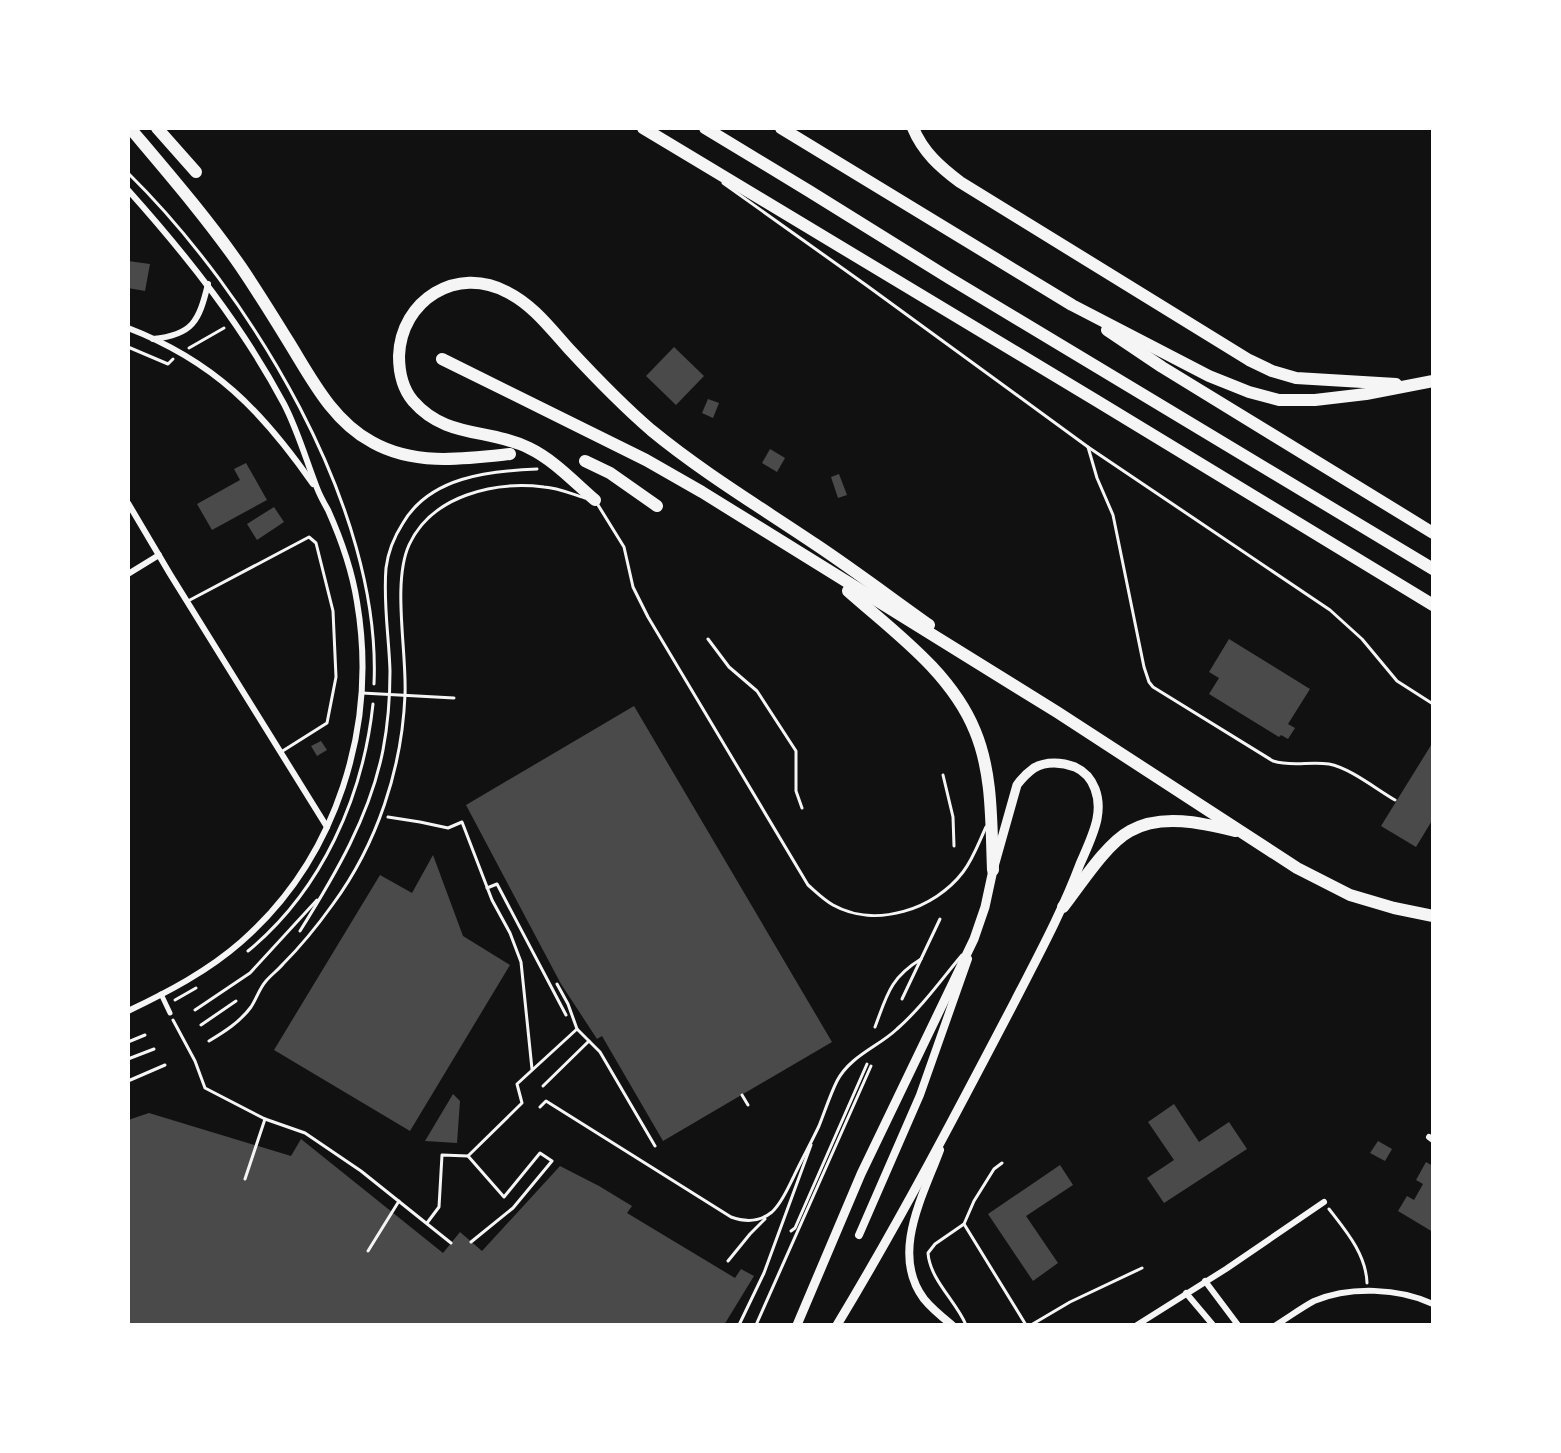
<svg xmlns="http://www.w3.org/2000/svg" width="1561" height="1453" font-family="'Times New Roman',serif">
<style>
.building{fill:#4a4a4a}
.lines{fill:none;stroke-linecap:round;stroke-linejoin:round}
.path{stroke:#f5f5f5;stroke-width:3}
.service{stroke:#f5f5f5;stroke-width:3}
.pedestrian{stroke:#f5f5f5;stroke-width:5}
.minor{stroke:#f5f5f5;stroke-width:6}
.tertiary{stroke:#f5f5f5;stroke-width:8}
.secondary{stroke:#f5f5f5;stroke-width:9}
.motorway{stroke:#f5f5f5;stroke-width:12}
</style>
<rect width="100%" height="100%" fill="#111"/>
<g class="building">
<path d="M128,261L150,264L145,291L128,288Z"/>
<path d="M674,347L704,376L676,405L646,376Z"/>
<path d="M708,399L719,403L713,418L702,413Z"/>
<path d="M770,449L785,458L777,472L762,463Z"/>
<path d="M246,463L267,500L212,530L197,504L240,480L234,469Z"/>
<path d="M839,474L847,495L838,498L831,477Z"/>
<path d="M274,507L284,522L257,540L247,524Z"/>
<path d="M1229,639L1310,689L1288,724L1295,728L1288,739L1281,735L1279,737L1209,694L1219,678L1209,672Z"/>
<path d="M634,706L832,1042L663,1141L602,1036L597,1039L561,984L466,805Z"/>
<path d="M321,741L327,750L317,756L311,746Z"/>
<path d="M1433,742V819L1416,847L1381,826Z"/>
<path d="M433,855L463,936L510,965L410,1131L274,1050L380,875L412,893Z"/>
<path d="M453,1094L460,1101L457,1143L425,1141Z"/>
<path d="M1174,1104L1199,1142L1229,1122L1247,1149L1164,1203L1147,1178L1174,1160L1148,1122Z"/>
<path d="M149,1113L291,1156L301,1139L443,1253L460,1232L482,1251L560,1166L599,1186L632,1206L627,1213L735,1278L741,1269L754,1276L724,1325H128V1120Z"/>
<path d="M1378,1141L1392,1149L1385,1161L1370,1153Z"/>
<path d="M1426,1162L1433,1166V1232L1398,1211L1407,1196L1414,1200L1423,1184L1416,1180Z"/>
<path d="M1060,1165L1073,1185L1026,1216L1058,1263L1033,1281L988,1214Z"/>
</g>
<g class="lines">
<g class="path">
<path d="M128,173C250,293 382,508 374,684"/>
<path d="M128,347L168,364L173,359"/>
<path d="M189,348L224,328"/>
<path d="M708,639L729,667L757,691L796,751V791L802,808"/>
<path d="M388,817L420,822L448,828L462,822L492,900L510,933L521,962L532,1069"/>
<path d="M487,888L497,884L566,1015"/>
<path d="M248,951C322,890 363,797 373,704"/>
<path d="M557,984L568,1004L577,1029"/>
<path d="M175,1000L196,988"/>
<path d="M173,1020L195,1061L205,1088L265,1119L305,1133L361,1171L451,1243"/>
<path d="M543,1086L589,1041"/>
<path d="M742,1095L748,1105"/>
<path d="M468,1156L504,1197L540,1153L552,1161L513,1208L471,1242"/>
<path d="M245,1179L265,1119"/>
<path d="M1329,1209C1346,1231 1366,1254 1367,1283"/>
<path d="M427,1223L439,1207L442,1155L468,1156L522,1103L517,1084L577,1029L600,1052L655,1146"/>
<path d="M368,1251L399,1201"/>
</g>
<g class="service">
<path d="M723,183L866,285L1088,447L1330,610L1362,639L1397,681L1433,704"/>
<path d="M1088,447L1097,478L1113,515L1144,667L1149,682L1153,687L1273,761C1293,767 1309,761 1329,764C1350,768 1376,789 1395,800"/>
<path d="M598,505L624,547L633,587L648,617L808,885C816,892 824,900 833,905C876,929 935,909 963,872C973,859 979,842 986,827"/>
<path d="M188,601L309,537L316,543L333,611L336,677L327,723L281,752"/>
<path d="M362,693L454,698"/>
<path d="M943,775L953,817L954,846"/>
<path d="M1433,823V824"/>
<path d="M300,931C335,875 370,816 383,750C388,724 390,697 390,671C389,637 383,603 386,568C388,552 394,537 403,523C430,477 488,471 537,469"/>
<path d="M902,999L940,919"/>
<path d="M195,1010L250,973L317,900"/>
<path d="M201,1025L236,1001"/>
<path d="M875,1027C887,995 890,978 921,959"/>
<path d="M209,1041C224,1032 240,1022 251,1007C257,998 259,989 266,981C271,975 278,970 283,964C301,946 318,925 333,904C377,844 402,769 405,695C407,652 392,583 409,545C432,495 495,481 544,487C559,488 571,494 585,498"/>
<path d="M128,1042L145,1035"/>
<path d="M128,1059L154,1049"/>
<path d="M128,1081L165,1065"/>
<path d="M540,1107L546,1101L731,1217C745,1222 760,1222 772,1212C782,1203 788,1188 794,1176C802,1159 811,1143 819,1126C825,1111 830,1095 837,1081C850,1056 878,1047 897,1029C922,1007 941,980 962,955"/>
<path d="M964,1224L1026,1325"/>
<path d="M791,1231L795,1228L867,1064"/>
<path d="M728,1261L750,1234L765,1219"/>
<path d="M739,1325L764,1273L811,1145"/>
<path d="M756,1325L871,1066"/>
<path d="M966,1325C956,1301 930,1280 928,1253L935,1244L964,1224L974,1201L994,1169L1002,1163"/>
<path d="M1031,1325L1070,1302L1142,1268"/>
</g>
<path class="pedestrian" d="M161,994L170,1013"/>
<g class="minor">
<path d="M128,190C187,256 242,325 284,404C298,431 306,460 317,488C320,496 324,503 328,510C341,539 352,570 357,602C378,726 337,858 241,942C208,971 168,992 128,1011"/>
<path d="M128,328C214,361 262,411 313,484"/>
<path d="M153,339C193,335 199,321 208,284"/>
<path d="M128,503L170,574L327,827"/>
<path d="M128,574L159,555"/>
<path d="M1429,1137L1433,1140"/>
<path d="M1205,1281L1238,1325"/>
<path d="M1186,1293L1213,1325"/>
<path d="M1137,1325L1226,1269L1324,1202"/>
<path d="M1276,1325C1289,1317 1301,1308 1314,1301C1350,1286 1399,1288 1433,1304"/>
</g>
<g class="tertiary">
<path d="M940,1150C923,1196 890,1254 924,1299C932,1309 942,1317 952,1325"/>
<path d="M859,1235L920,1095L968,959"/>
</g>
<path class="secondary" d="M797,1325L861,1174L974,939L985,907L993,870L1017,785C1022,778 1027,773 1034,768C1046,761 1062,762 1075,767C1095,776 1101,799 1097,819C1094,834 1086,850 1080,864C1062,912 1038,956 1015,1001C958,1110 901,1219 837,1325"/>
<g class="motorway">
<path d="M130,128C168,173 207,218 241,267C258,292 274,318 290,344C312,380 333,421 372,442C414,466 464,459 510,454"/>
<path d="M157,128L196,172"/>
<path d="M643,128C906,287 1171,444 1433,605"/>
<path d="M705,128L809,191L949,278L1433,569"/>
<path d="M781,128L1072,305L1209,376L1249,392L1279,400H1315L1366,394L1433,381"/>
<path d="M913,128C923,152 940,167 960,182L1249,360L1272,371L1296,378L1396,384"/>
<path d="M1107,330L1162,367L1433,533"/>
<path d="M442,359L646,460L702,492L1057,712L1297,868L1350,895L1394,908L1433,916"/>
<path d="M585,461L610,473L657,506"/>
<path d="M595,500C574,482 554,460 529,448C488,428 446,439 413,401C402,388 399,372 399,356C401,300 457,265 507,292C533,305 550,328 569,349C595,377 622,405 651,430C702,472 760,507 815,544C854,570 891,598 929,625"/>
<path d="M848,591C894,632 951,672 975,731C993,774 991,824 993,870"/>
<path d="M1063,907C1081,884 1106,844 1130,831C1161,813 1203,823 1235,831"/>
</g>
</g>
<rect width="1561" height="1453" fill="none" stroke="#ffffff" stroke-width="260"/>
</svg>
